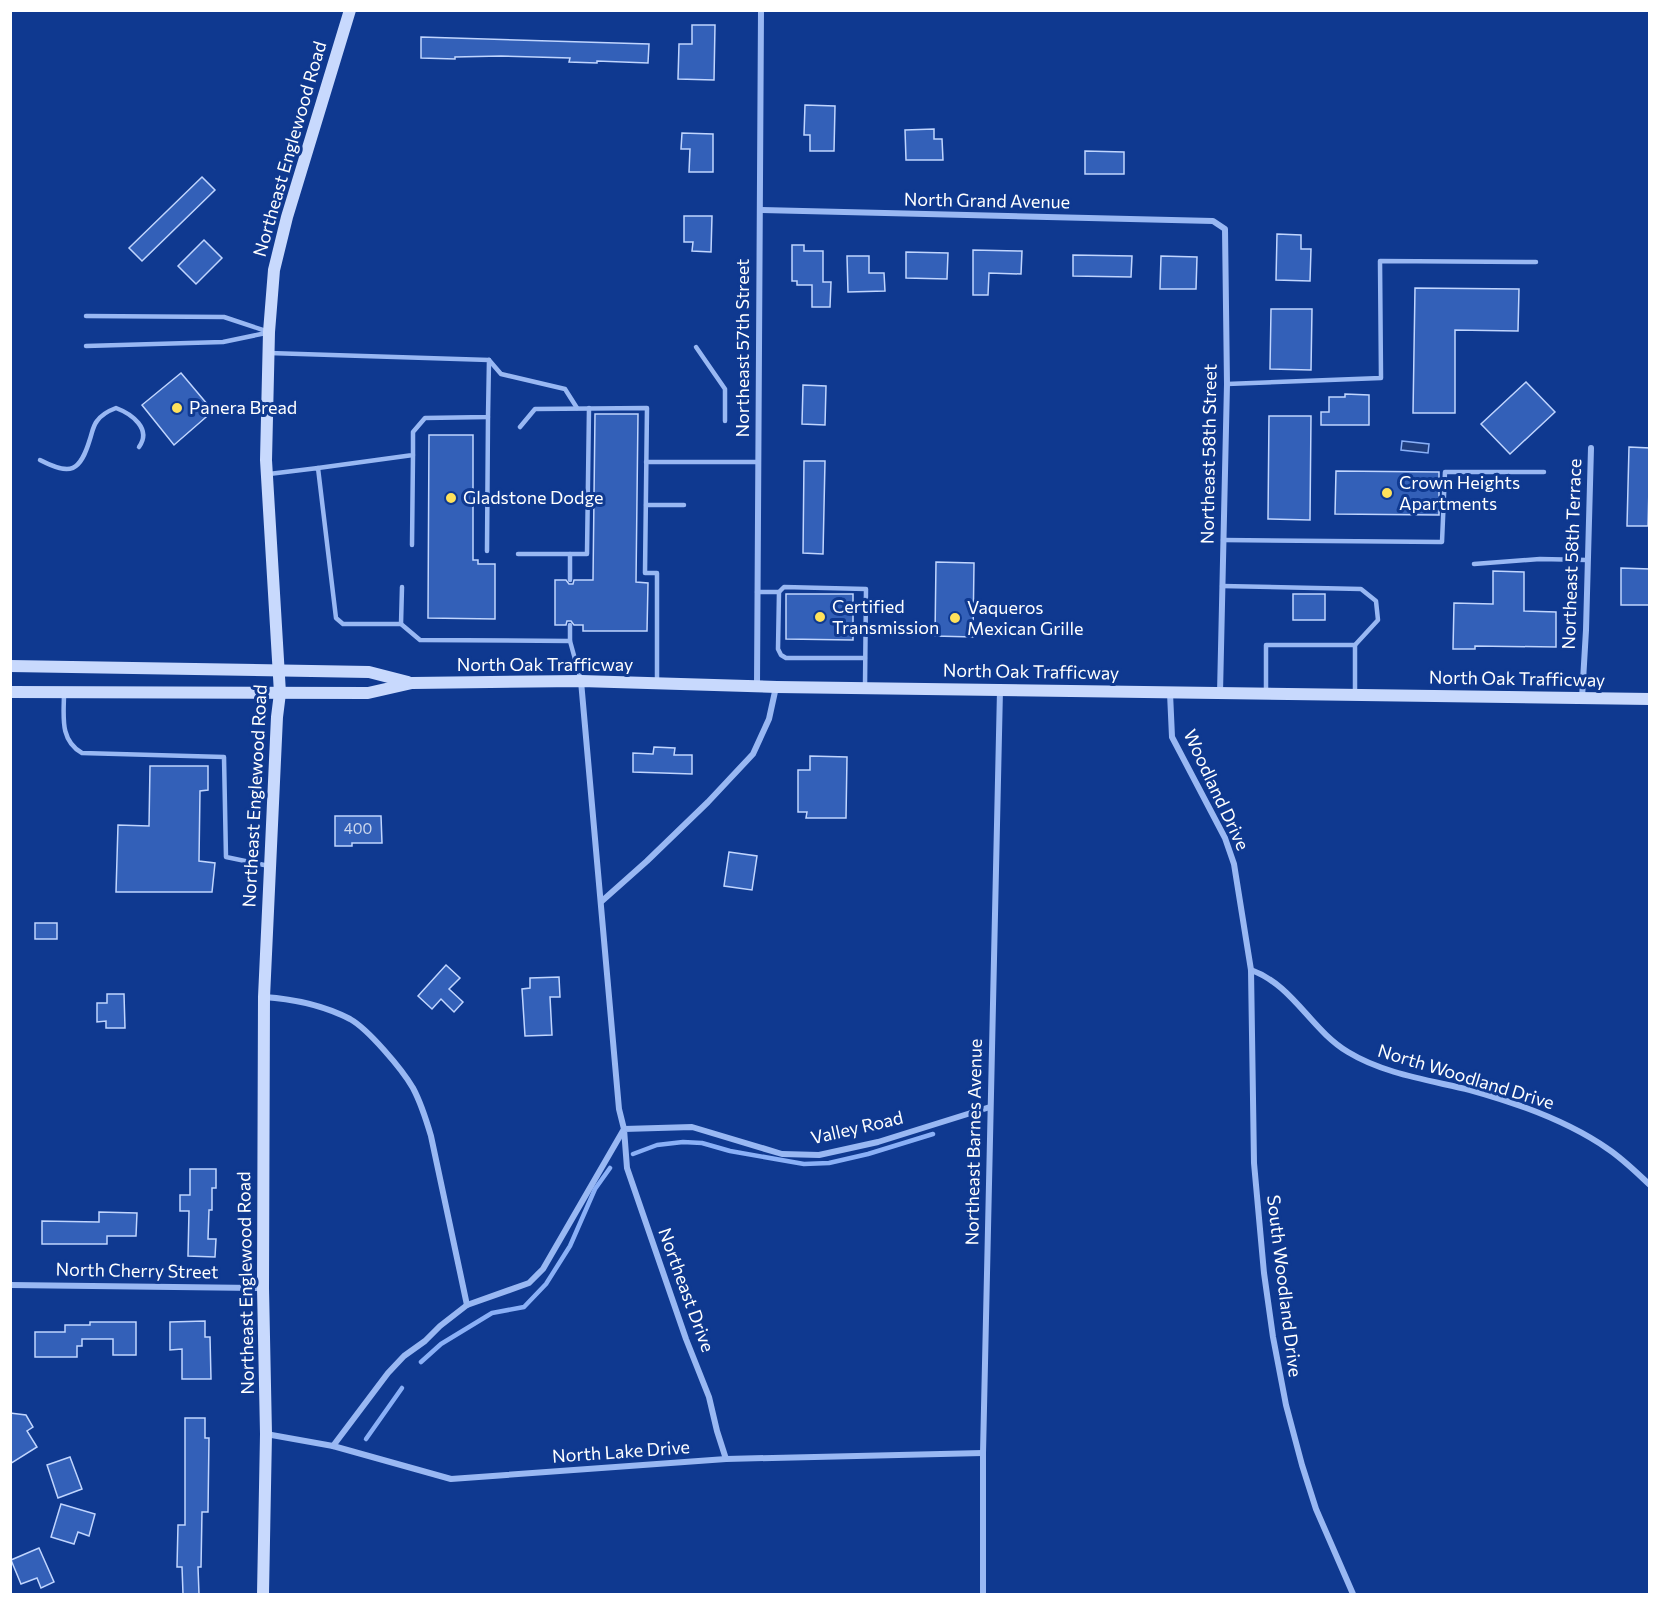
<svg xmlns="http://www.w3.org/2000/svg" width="1660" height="1605" font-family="Commissioner,sans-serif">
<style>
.water{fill:#1f3e7f;stroke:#8ab0f7;stroke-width:1.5}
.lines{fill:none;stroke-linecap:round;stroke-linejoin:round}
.stream{stroke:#8ab0f7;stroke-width:4.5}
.building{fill:#3360b8;stroke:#c0d5fe;stroke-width:1.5}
.lane{stroke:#99b8f3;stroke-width:4.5}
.street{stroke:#99b8f3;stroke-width:6}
.secondary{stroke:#c8d9fd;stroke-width:12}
.poi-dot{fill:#ffe25b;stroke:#0f3990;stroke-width:2}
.labels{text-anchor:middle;stroke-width:6;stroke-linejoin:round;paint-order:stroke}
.number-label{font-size:15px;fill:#ccd7ed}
.street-label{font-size:18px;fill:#fff;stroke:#0f3990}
.poi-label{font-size:18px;fill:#fff;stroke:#0f3990;text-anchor:start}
</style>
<rect width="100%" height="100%" fill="#0f3990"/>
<path class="water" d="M1402,441L1429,444L1428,453L1401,450Z"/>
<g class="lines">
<g class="stream">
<path d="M633,1154L657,1145L683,1142L702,1143L730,1151L804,1164L829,1163L868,1154L933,1134"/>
<path d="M421,1362L441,1344L492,1313L524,1307L546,1284L570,1246L595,1189L610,1168"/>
<path d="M366,1439L402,1388"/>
</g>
</g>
<g class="building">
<path d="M692,25H715L714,80L678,79L679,44H692Z"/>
<path d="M421,37L649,44L648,63L597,61V63L569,62L570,58L501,56L455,57V59L421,58Z"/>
<path d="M805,105L835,106L834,151H810V135H804Z"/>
<path d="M934,129V139H942L943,160H906L905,130Z"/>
<path d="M682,133L713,134V172H689L690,149H681Z"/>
<path d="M1085,151L1124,152V174H1085Z"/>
<path d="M202,177L215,190L142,261L129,248Z"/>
<path d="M684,216H712L711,252L692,251L693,242H684Z"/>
<path d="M1277,234L1301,235V249H1311L1310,281L1276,280Z"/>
<path d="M204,240L222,258L196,284L178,266Z"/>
<path d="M792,245H804V251H823V282H831L830,307H812V285H797V281H792Z"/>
<path d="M973,250L1022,251L1021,274L989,273L988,295H973Z"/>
<path d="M906,252L948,253L947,279L906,278Z"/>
<path d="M1073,255L1132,256L1131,277L1073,276Z"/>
<path d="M847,256H869V273H884L885,291L848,292Z"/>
<path d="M1161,256L1197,257L1196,289H1160Z"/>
<path d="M1415,288L1519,289L1518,331L1455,330V413H1413Z"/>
<path d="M1271,309H1312L1311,370L1270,369Z"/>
<path d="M181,373L213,411L174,445L142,405Z"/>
<path d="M1526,382L1555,412L1510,454L1481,424Z"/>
<path d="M803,385L826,386L825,425L802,424Z"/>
<path d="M1345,394L1369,395V425H1321V412H1329V397H1345Z"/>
<path d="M595,414H638L636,582L648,583L647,631H583V625H574L571,621H567L566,625H555V580H566L569,584H573L574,580H593Z"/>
<path d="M1269,416H1311L1310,520L1268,519Z"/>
<path d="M429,435H473V560H478V564H495V619L428,618Z"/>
<path d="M1629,447L1650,448L1648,526H1627Z"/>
<path d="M804,461H825L823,554L803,553Z"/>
<path d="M1336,471L1439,472V515L1335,514Z"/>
<path d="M936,562L974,563L973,637L935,636Z"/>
<path d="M1621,568L1650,569V605H1621Z"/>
<path d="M1493,571L1524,572V611L1556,612V647L1475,646V649H1453L1454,603L1493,604Z"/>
<path d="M786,594H853V640L786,639Z"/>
<rect x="1293" y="594" width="32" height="26"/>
<path d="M654,747L675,748L674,755H692V774L633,772V753L653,754Z"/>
<path d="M810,756L847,757L846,818H806L807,812H798V770H810Z"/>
<path d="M150,766H208V790L200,791L199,861L215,863L212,892H116L118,825L149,826Z"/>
<path d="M335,816H381L382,843H352V846H335Z"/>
<path d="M729,852L757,856L752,890L724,886Z"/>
<rect x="35" y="923" width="22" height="16"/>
<path d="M446,965L460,978L449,989L463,1002L454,1012L441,999L432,1009L418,996Z"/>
<path d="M559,977L560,997H550L552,1035L525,1036L522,989L530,988V978Z"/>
<path d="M107,994H124L125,1028H106V1021L97,1022V1003H107Z"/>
<path d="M190,1169H216V1188H212V1210H209L208,1239H216L215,1257L188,1256L189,1211H180V1195H190Z"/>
<path d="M99,1212L137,1213L136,1236H107V1244H42V1221L99,1222Z"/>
<path d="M205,1321V1337H210L211,1379H182V1349L170,1350V1322Z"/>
<path d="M90,1322H136V1355H113V1339H82V1346H77V1357H35V1332H65V1325H90Z"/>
<path d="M10,1413L26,1415L33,1427L27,1431L37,1447L10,1464Z"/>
<path d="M185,1418H205V1438H209L208,1512H202L201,1567H198L199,1594H183L182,1567H177L178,1525H185Z"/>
<path d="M70,1457L82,1489L58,1498L47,1465Z"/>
<path d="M61,1504L95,1514L89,1536L78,1532L74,1544L51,1537Z"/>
<path d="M39,1548L54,1582L41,1588L37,1578L21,1584L11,1560Z"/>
</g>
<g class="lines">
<g class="lane">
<path d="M86,316L224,317L269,332"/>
<path d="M86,346L223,342L266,333"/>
<path d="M696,347L725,389V421"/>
<path d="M269,353L489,360L488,417L425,418L413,432V455L318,468"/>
<path d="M489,360L501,374L565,389L577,408"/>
<path d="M1227,384L1381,378L1380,261L1536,262"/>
<path d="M520,427L535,409L647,408L645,573H657V681"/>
<path d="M40,460C71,476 80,472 90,439C92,433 93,426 97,421C102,414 108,411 116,408C132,414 152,429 139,447"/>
<path d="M646,462H757"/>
<path d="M269,474L318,468L336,618L343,624H401L420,640L570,641L581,681"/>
<path d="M646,505H684"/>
<path d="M1223,540L1442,542L1445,472H1544"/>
<path d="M412,545L413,455"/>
<path d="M487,551L488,417"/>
<path d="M518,554H587L589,408"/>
<path d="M570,554V580"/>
<path d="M1474,564L1540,559L1587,560"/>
<path d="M1222,586L1361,589L1376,601L1378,620L1355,645"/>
<path d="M757,592H779L784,587L866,589L865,686"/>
<path d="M779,592L778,649L781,655L786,658H865"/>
<path d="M401,624L402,587"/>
<path d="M570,641V625"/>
<path d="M64,693C64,715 59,740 82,753L224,757L226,857L269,866"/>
<path d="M1266,693V645H1355V695"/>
</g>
<g class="street">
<path d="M760,210L1213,221L1225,229L1227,384L1220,693"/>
<path d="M757,686L761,10"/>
<path d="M1170,693L1172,737L1225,838L1234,864L1251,970L1254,1163L1264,1273L1273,1337L1286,1405L1302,1465L1316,1509L1353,1594"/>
<path d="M1582,698L1586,630L1591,448"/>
<path d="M602,901L647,861L708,802L753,754L769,719L776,687"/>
<path d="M1251,970C1293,985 1311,1030 1348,1052C1384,1074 1429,1080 1470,1090C1517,1103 1568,1121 1608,1149C1623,1159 1637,1173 1650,1185"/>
<path d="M264,997C294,999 323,1005 350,1019C368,1029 402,1069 413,1088C421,1103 426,1119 431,1136L467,1305"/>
<path d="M10,1285L263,1288"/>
<path d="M266,1434L333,1446L451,1479L726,1459L983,1453"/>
<path d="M333,1446L388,1373L404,1356L425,1341L440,1326L467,1305L529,1283L543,1269L624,1129L619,1109L581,681"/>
<path d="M726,1459L717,1431L709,1397L686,1339L627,1168L624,1129L692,1127L782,1154L819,1155L878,1142L990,1107"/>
<path d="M983,1594V1453L1000,690"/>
</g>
<g class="secondary">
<path d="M10,666L369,672L408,682"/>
<path d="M10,692L368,693L412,683L581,681L777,687L1650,699"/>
<path d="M263,1594L266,1434L263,1288L264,997L277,717L280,693L266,460L269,332L274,270L287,217L350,10"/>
</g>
</g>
<g class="poi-dot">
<circle cx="177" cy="408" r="6"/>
<circle cx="1387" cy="493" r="6"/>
<circle cx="451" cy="498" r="6"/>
<circle cx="820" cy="617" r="6"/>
<circle cx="955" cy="618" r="6"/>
</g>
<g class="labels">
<g class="number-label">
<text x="358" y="834">400</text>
</g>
<g class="street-label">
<text transform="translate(290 149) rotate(-74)" y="6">Northeast Englewood Road</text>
<text transform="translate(987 201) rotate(1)" y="6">North Grand Avenue</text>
<text transform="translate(743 348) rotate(-90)" y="6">Northeast 57th Street</text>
<text transform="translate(1209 454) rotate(-89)" y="6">Northeast 58th Street</text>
<text transform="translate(1572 554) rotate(-88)" y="6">Northeast 58th Terrace</text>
<text x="545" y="671">North Oak Trafficway</text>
<text transform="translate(1031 672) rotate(1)" y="6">North Oak Trafficway</text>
<text transform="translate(1517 679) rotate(1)" y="6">North Oak Trafficway</text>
<text transform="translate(1216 790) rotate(65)" y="6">Woodland Drive</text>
<text transform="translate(255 796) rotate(-87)" y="6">Northeast Englewood Road</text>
<text transform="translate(1466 1077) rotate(17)" y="6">North Woodland Drive</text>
<text transform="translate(857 1128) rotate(-13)" y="6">Valley Road</text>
<text transform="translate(974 1142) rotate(-89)" y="6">Northeast Barnes Avenue</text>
<text transform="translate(137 1271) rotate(1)" y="6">North Cherry Street</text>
<text transform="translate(246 1283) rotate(-91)" y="6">Northeast Englewood Road</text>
<text transform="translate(1284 1286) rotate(83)" y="6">South Woodland Drive</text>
<text transform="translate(686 1290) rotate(70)" y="6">Northeast Drive</text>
<text transform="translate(621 1452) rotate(-4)" y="6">North Lake Drive</text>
</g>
<g class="poi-label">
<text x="189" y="414">Panera Bread</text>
<text x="1399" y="489">Crown Heights<tspan x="1399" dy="21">Apartments</tspan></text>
<text x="463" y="504">Gladstone Dodge</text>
<text x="832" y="613">Certified<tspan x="832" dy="21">Transmission</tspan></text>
<text x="967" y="614">Vaqueros<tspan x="967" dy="21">Mexican Grille</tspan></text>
</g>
</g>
<rect width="1660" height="1605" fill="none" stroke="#ffffff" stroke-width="24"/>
</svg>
